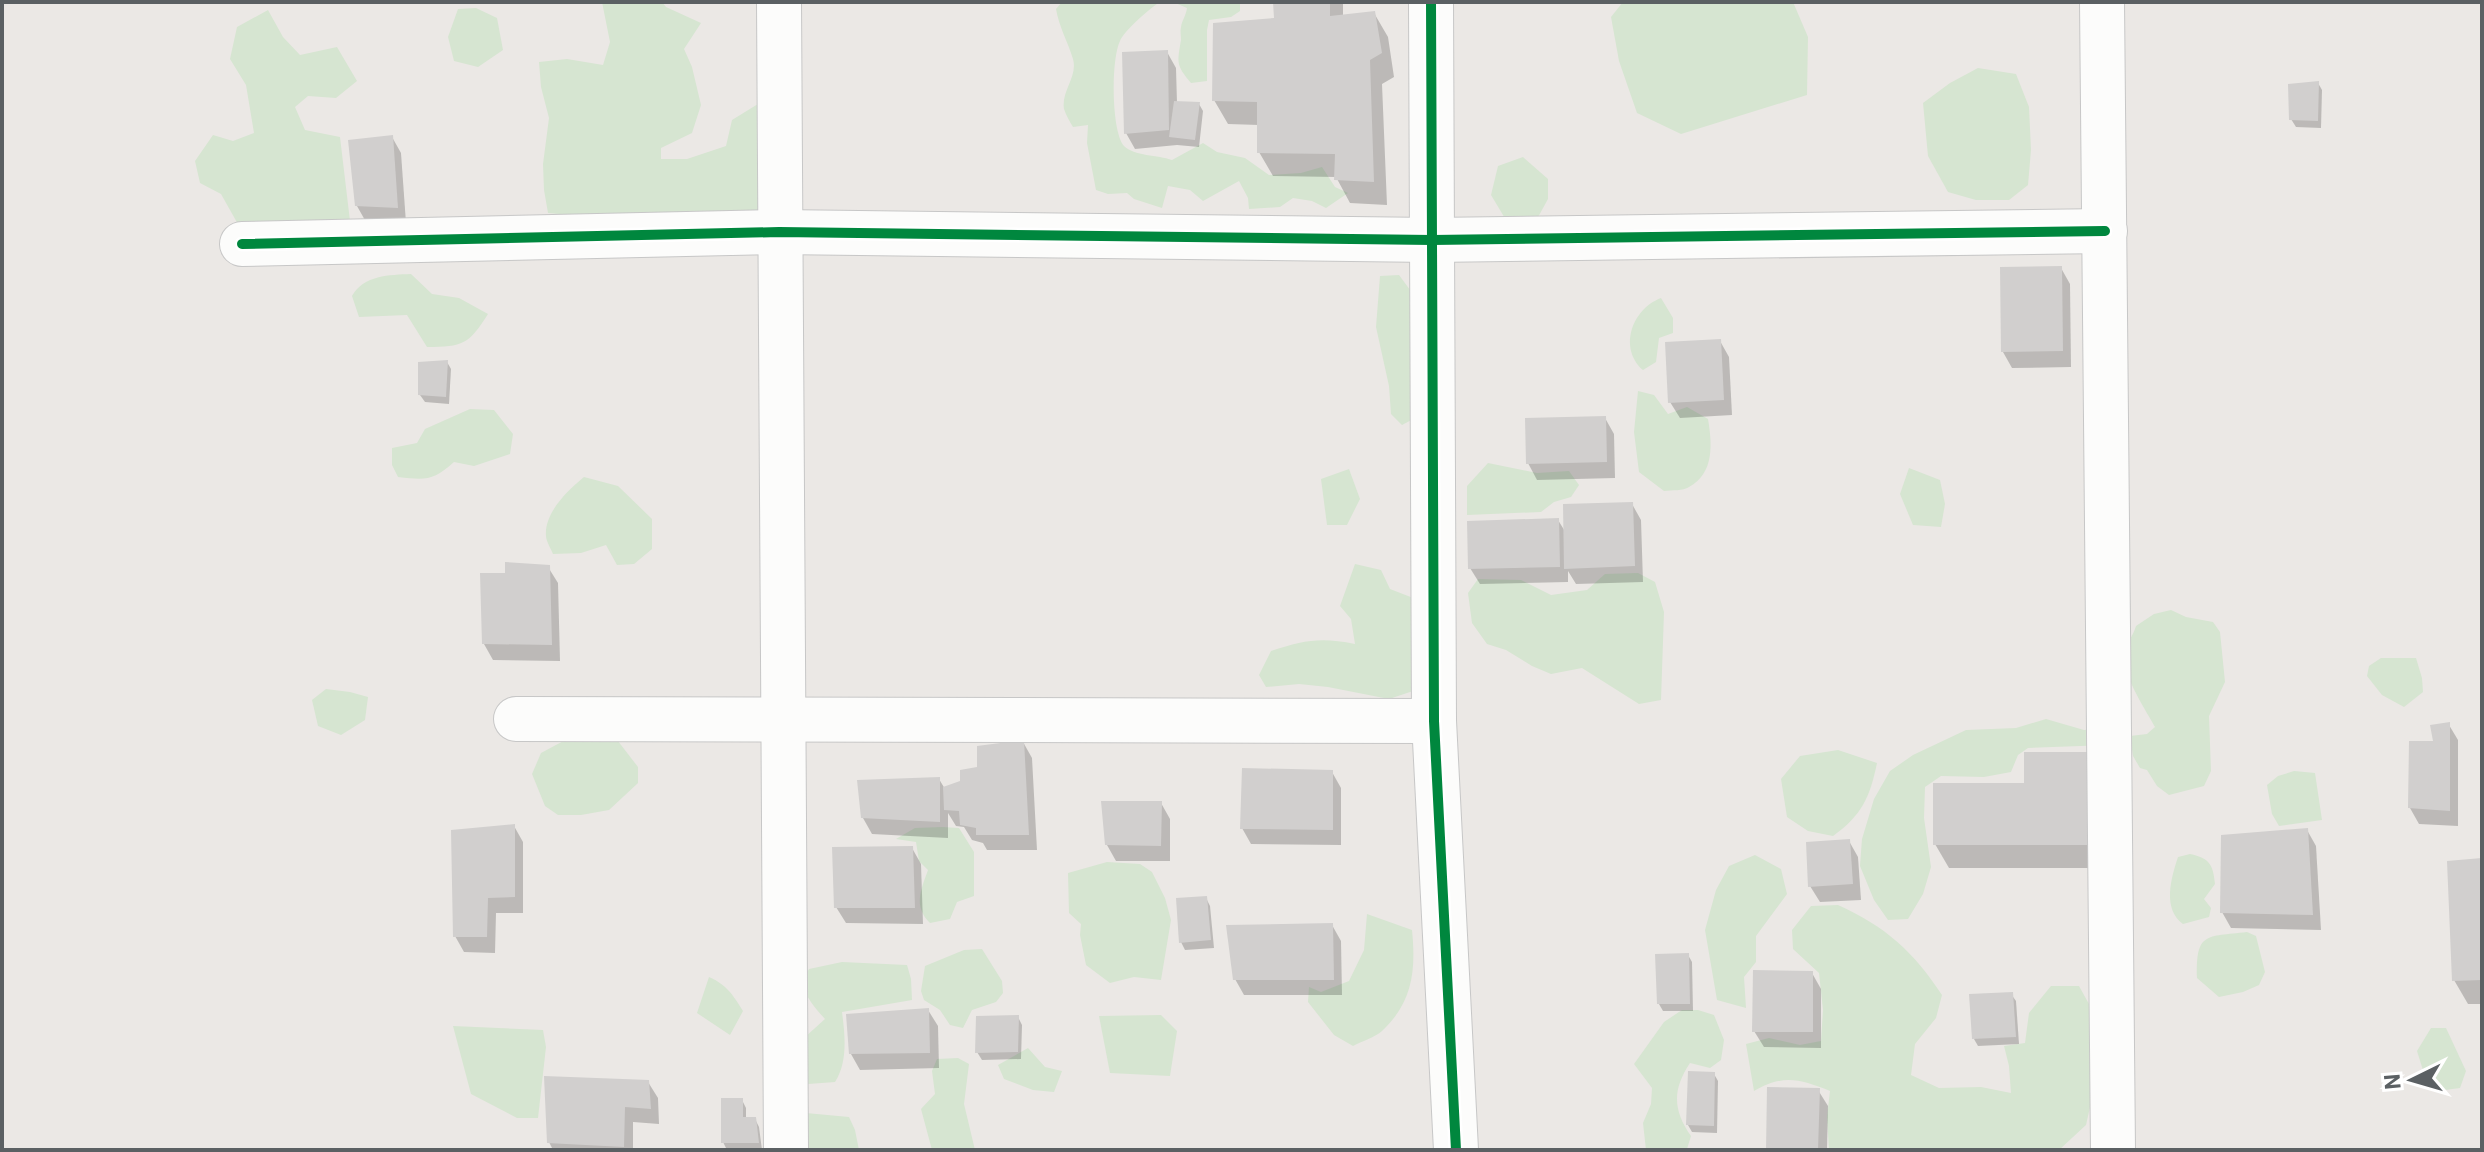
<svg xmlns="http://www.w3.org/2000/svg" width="2484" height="1152" font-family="Roboto,sans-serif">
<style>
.green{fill:#d6e5d1}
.shadow{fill:#0003}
.building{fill:#d1cfce}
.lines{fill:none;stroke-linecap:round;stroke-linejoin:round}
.street-casing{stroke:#c7c7c7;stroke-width:46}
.street{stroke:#fcfcfb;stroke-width:44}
.cycleway-casing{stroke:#fff;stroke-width:15}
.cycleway{stroke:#00873e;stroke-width:10}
</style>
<rect width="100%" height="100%" fill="#ebe8e5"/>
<g class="green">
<path d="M602,2H662L666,7L701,23L684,49L692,67L701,105L692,133L661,148V159H687L726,146L732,120L766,99L770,207L752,232L548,213L544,190L543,164L549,118L541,87L539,62L567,59L603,65L610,42Z"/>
<path d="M1062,2H1160C1151,7 1123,32 1120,41C1111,59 1111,131 1124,146C1134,156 1158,155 1172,160L1203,143L1217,152L1245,158L1269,175L1301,173L1322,167L1335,187L1348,193L1326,208L1312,201L1293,198L1280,207L1249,209L1248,198L1239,181L1203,201L1190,190L1168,186L1162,208L1134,199L1127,193L1108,194L1096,190L1087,143L1088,125L1073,127C1070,122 1066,115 1064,109C1061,91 1078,77 1073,59C1068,42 1059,27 1056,9Z"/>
<path d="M1173,2H1247L1240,3V11L1231,17L1209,20L1207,30V81L1191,83C1176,65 1177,63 1181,40C1181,36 1180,31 1181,27C1182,20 1186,16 1187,8Z"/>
<path d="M1623,2H1793L1808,37L1807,95L1681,134L1637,113L1619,61L1611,17Z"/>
<path d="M476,8L497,18L503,50L478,67L454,61L448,37L458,9Z"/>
<path d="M268,10L283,37L300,55L337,47L357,81L336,98L308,96L295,107L305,130L340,137L350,221L239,226L221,194L200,183L195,161L213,135L233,141L254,133L246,85L230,59L237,27Z"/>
<path d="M1978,68L2016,74L2029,107L2031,150L2028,185L2009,200H1976L1948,192L1928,156L1923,103L1950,83Z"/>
<path d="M1523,157L1548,179V199L1537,219L1509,225L1491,195L1498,166Z"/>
<path d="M411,274L432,294L459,298L488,314C469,344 463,347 427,347L407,315L359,317L352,296C364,275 389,275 411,274Z"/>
<path d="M1399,275L1413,294L1419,416L1402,425L1391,414L1389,386L1376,327L1380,276Z"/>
<path d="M1661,298L1673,318V333L1659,338L1656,362L1643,370C1618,348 1632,309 1661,298Z"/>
<path d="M1638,391L1654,395L1668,414L1687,407L1708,419C1712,443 1715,473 1689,487C1683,491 1672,490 1664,491L1639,472L1634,432Z"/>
<path d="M470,409L494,410L513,434L510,454L474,466L454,462C433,481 426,480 398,477L392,465V448L417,443L425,429Z"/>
<path d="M1488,463L1537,473L1569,471L1579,485L1571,497L1554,502L1541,512L1467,515V486Z"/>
<path d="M1909,468L1940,480L1945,504L1941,527L1913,525L1900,494Z"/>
<path d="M1349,469L1360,499L1347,525H1327L1321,479Z"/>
<path d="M584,477L618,486L652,519V549L634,564L617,565L606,545L581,553L553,554C551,549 546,541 546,536C544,513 568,490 584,477Z"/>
<path d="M1355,564L1381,570L1390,589L1421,601L1416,690L1389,699L1328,687L1299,684L1266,687L1259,675L1271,651C1304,640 1321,637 1355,644L1351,619L1340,606Z"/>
<path d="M1638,573L1655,582L1664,612L1661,700L1639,704L1582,668L1551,674L1532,666L1506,650L1487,644L1472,623L1468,593L1478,579L1521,580L1551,595L1587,590L1605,574Z"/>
<path d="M2171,610L2186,617L2213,622L2220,632L2225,682L2209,716L2211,771L2204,786L2169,795L2157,786L2147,770L2140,768L2133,756L2130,736L2147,734L2155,727C2146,710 2118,669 2125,650C2128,641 2133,636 2136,626L2154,614Z"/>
<path d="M2381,658H2416L2422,678L2423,692L2404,707L2382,695L2367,676L2369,666Z"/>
<path d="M326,689L350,692L368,697L365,720L341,735L318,726L312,700Z"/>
<path d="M2046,719L2084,730L2105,729L2109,745L2028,748L2018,755L2011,772L1984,777L1941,776L1925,787L1924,818L1931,867L1923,894L1908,919L1888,920L1874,900L1860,866L1862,839L1874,799L1890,771L1913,755L1966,730L2016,728Z"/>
<path d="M611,732L638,767V783L609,810L581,815H558L545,806L532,774L541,753L569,738Z"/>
<path d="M1838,750L1877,763C1870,797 1862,815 1833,836L1808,831L1787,817L1781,779L1800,756Z"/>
<path d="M2294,771L2315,773L2322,820L2279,826L2272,814L2267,785L2278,776Z"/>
<path d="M942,827L959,828L974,852V896L957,902L950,919L930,923C913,906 921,890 928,870L919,861L916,842L896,839L915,828Z"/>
<path d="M2190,854C2210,858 2213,865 2215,884L2204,899L2211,908L2209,917L2183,924C2162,909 2171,878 2178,857Z"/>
<path d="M1755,855L1781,869L1787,894L1756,936V962L1744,977L1746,1008L1717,1000L1705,930L1716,890L1729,866Z"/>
<path d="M1107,862L1140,864L1152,872L1165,898L1171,920L1161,980L1134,977L1110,983L1086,965L1080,935L1081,924L1069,913L1068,873Z"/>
<path d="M1838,905C1885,926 1914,952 1942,995L1936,1018L1915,1044L1911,1075L1939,1088L1981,1087L2011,1093L2009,1066L2004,1046L2025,1043L2029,1013L2051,986H2079L2099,1022L2089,1052L2092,1098L2086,1125L2059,1150H1829L1827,1117L1830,1091C1800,1079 1783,1074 1754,1091L1746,1044L1769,1038L1800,1045L1821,1041L1823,1010L1819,973L1793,949L1792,930L1811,906Z"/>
<path d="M1367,914L1412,930C1416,970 1413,1002 1382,1031C1374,1038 1362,1041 1353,1046L1334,1035L1308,1002L1309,987L1321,992L1349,981L1364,950Z"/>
<path d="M2247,932L2256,936L2265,972L2259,985L2243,992L2219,997L2197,978C2196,932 2205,937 2247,932Z"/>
<path d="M982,949L1002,981L1003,993L996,1002L972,1010L963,1028L950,1025L940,1010L924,1000L921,991L925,966L964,950Z"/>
<path d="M842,962L907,965L911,979L912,1000L842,1012C845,1035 848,1062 835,1082L808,1084L802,1065L804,1038L825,1019C812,1004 796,989 809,969Z"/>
<path d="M709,977C727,985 733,995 743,1011L730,1035L697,1013Z"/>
<path d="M1682,1010H1698L1714,1015L1724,1040L1721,1060L1710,1068L1690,1063C1672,1090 1673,1110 1691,1136L1687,1149L1646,1150L1643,1123L1651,1104L1652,1088L1634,1064L1664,1022Z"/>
<path d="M1161,1015L1177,1031L1170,1076L1110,1073L1099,1016Z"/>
<path d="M453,1026L543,1030L546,1047L538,1118H517L471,1094Z"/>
<path d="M2431,1028H2446L2466,1071L2460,1088L2445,1090L2428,1086L2417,1051Z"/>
<path d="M1028,1048L1045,1067L1062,1071L1054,1092L1033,1090L1004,1079L998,1065Z"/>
<path d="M958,1058L969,1064L964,1104L975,1150H932L921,1109L935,1094L932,1071L937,1059Z"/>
<path d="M806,1113L849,1117L855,1130L859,1150H802Z"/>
</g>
<g class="shadow">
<path d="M1275,2H1343V17L1374,13L1388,37L1394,77L1382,84L1387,205L1350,203L1336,177L1273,176L1259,152V125L1228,124L1214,100L1276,20Z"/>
<path d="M1167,52L1176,68L1177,103L1199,104L1203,111L1199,147L1177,145L1135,149L1126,133Z"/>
<path d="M2318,83L2322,90L2321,128L2296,127L2291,119Z"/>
<path d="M392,137L401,153L406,223L366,222L357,206Z"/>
<path d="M2061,268L2070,284L2071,367L2012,368L2003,352Z"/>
<path d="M1720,341L1729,357L1732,415L1680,418L1670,402Z"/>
<path d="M447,362L451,369L449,404L425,402L420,395Z"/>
<path d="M1605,418L1614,434L1615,478L1537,480L1528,463Z"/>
<path d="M1632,504L1641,520L1643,582L1576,584L1568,571V582L1480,584L1470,568L1558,520L1566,533Z"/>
<path d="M548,567L558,583L560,661L493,660L484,644L508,575Z"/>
<path d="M2449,725L2458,740V826L2419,824L2410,808L2436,743Z"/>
<path d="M1023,742L1032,758L1037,850H987L983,843L972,840L964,827L956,826L948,813V838L872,834L863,818L939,779L945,789L962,782L979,768Z"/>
<path d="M2091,754L2105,868H1949L1935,844L2026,785Z"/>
<path d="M1332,772L1341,788V845L1251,844L1242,828Z"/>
<path d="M1161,803L1170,819V861H1116L1107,845Z"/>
<path d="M514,826L523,842V913H496L495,953L464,952L455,936Z"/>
<path d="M2307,830L2316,846L2321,930L2231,928L2222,912Z"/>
<path d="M1849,841L1858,857L1861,900L1820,902L1810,886Z"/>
<path d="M912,848L921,864L923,924L846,923L836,907Z"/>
<path d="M2482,860V1004H2468L2454,980Z"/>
<path d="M1206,898L1210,906L1214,948L1185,950L1181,942Z"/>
<path d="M1332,925L1341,941L1342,995H1244L1235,979Z"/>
<path d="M1688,955L1692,962L1693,1011H1663L1659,1004Z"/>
<path d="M1812,973L1821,989V1048L1764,1047L1754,1031Z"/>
<path d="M2011,994L2016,1001L2019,1044L1978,1046L1974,1039Z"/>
<path d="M928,1010L938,1026L939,1068L860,1070L851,1054Z"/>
<path d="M1018,1017L1022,1025L1021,1059L982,1060L977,1052Z"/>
<path d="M1714,1074L1718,1081L1717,1133L1692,1132L1688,1125Z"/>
<path d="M648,1082L658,1098L659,1124L633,1122V1150H553L549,1142Z"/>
<path d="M1818,1090L1828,1106L1827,1150H1768Z"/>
<path d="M742,1100L746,1108V1119H755L759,1127L762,1150H727L723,1142Z"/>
</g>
<g class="building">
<path d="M1273,2H1330V16L1375,11L1382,53L1370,60L1374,182L1334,180L1335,154L1257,153V102L1212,101L1213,23L1274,18Z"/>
<path d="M1168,50L1169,130L1124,134L1122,52Z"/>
<path d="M2319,81L2318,121L2289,120L2288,84Z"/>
<path d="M1174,101L1200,102L1195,140L1169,137Z"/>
<path d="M393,135L398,208L355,206L348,140Z"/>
<path d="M2062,266L2063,351L2001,352L2000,267Z"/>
<path d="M1721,339L1724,400L1668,403L1665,342Z"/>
<path d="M448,360L446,397L418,395V362Z"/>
<path d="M1606,416L1607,462L1526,464L1525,418Z"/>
<path d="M1633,502L1635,566L1564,569L1563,504Z"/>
<path d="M1559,518L1560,567L1468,569L1467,521Z"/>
<path d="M505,562L550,565L552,645L482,644L480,573H505Z"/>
<path d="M2450,722V811L2408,808L2409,741H2433L2430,725Z"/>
<path d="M1024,740L1029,835H976V828L960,825L959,811L944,810L943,787L960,781V770L977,767V746Z"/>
<path d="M2024,752H2093L2092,845H1933V783H2024Z"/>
<path d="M1242,768L1333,770V830L1240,829Z"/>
<path d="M940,777V822L861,818L857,780Z"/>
<path d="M1101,801H1162L1161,846L1105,845Z"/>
<path d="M515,824V897L488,898L487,937H453L451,830Z"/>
<path d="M2308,828L2313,915L2220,913L2221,835Z"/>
<path d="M1850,839L1853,884L1808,887L1806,842Z"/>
<path d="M913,846L915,908H834L832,847Z"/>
<path d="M2482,858V980L2452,981L2447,861Z"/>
<path d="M1207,896L1211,940L1179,943L1176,898Z"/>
<path d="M1333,923L1334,980H1233L1226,925Z"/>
<path d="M1689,953L1690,1004H1657L1655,954Z"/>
<path d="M1753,970L1813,971V1032H1752Z"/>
<path d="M2013,992L2016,1037L1972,1039L1969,994Z"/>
<path d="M929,1008L930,1053L849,1054L846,1014Z"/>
<path d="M1019,1015L1018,1052L975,1053L976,1016Z"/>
<path d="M1688,1071L1715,1072L1714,1126L1686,1125Z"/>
<path d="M544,1076L649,1080L651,1109L625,1107L624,1147L547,1143Z"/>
<path d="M1767,1087L1820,1088L1818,1150H1766Z"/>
<path d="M721,1098H743V1117H756L759,1143H721Z"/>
</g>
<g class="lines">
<g class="street-casing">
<g id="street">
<path d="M779,2L786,1150"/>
<path d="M1431,2L1434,721L1456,1150"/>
<path d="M2102,2L2113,1150"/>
<path d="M242,244L779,232L1432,240L2105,231"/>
<path d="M516,719L1434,721"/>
</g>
</g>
<use href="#street" class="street"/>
<g class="cycleway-casing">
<g id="cycleway">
<path d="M1431,2L1434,721L1456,1150"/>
<path d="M242,244L779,232L1432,240L2105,231"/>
</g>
</g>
<use href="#cycleway" class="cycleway"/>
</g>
<rect width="2484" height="1152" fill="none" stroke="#5b6063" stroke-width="8"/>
<g transform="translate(2412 1080) rotate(265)" stroke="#ffffff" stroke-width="6" paint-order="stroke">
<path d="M0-6L14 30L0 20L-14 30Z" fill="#5b6063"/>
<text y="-12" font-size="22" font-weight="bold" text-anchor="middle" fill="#5b6063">N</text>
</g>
</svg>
